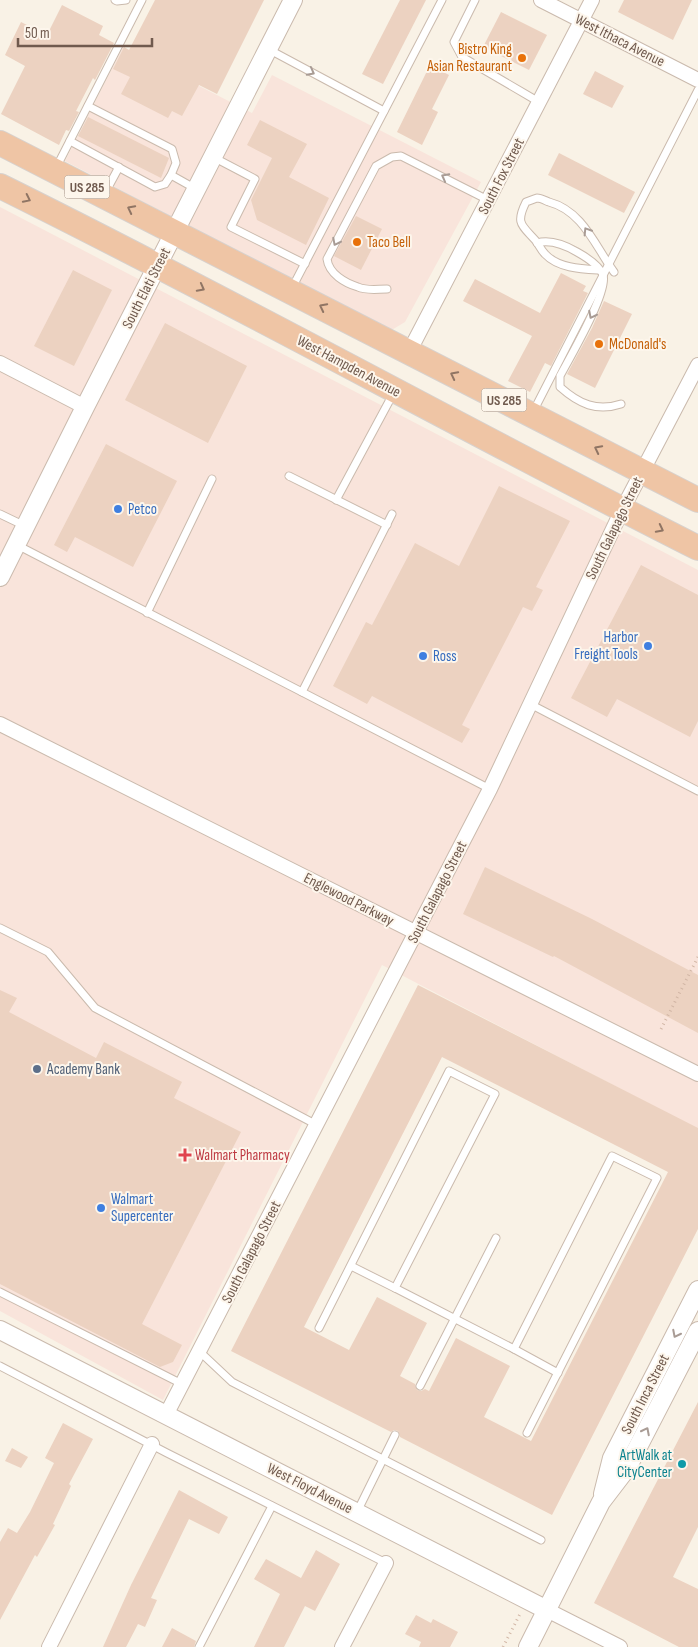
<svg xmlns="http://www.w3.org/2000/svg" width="698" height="1647" font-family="'Sofia Sans Condensed',sans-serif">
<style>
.commercial{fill:#f9e4db}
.building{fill:#ecd2c1;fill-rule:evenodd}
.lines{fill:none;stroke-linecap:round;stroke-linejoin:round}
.service-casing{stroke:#cabaad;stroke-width:9}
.minor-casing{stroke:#cabaad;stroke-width:16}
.tertiary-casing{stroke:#cabaad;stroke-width:20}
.trunk-casing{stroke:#d7d1cd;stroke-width:26}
.path{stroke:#d0b5a4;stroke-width:3;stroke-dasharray:1 4;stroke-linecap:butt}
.service{stroke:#fff;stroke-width:7}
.minor{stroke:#fff;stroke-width:14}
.tertiary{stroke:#fff;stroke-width:18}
.trunk{stroke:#efc5a5;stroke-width:24}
.oneway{stroke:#a99c95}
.oneway2{stroke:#907564}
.food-dot{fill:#e8710a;stroke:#fdf6ec;stroke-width:2}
.shop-dot{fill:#3f7fe0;stroke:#fdf6ec;stroke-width:2}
.service-dot{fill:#5c6f8a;stroke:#fdf6ec;stroke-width:2}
.health-dot{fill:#e0444e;stroke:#fdf6ec;stroke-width:2}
.culture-dot{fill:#0f9aa8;stroke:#fdf6ec;stroke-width:2}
.labels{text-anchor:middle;stroke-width:4;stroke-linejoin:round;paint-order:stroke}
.shield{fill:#fdf6ec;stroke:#9a897d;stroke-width:1}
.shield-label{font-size:14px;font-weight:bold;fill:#705a4e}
.street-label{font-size:15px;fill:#705a4e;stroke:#fdf6ec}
.food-label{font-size:15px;fill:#c56008;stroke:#fdf6ec;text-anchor:start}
.shop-label{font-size:15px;fill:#366cbe;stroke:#fdf6ec;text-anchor:start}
.service-label{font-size:15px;fill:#4e5e75;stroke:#fdf6ec;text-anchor:start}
.health-label{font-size:15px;fill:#be3a42;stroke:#fdf6ec;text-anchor:start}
.culture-label{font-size:15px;fill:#0d838f;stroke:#fdf6ec;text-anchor:end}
</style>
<rect width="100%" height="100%" fill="#f9f2e6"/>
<g class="commercial">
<path d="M123,47L252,113L272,75L481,182L405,322L390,331L65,161Z"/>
<path d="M0,207L698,570V1129L382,965L163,1400L0,1311Z"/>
</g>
<g class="building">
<path d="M155,0H264L217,94L199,85L182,116L172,111L168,118L121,94L130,77L113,69L124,47L129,50Z"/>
<path d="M400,0H426L383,84L362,74Z"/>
<path d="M624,0H692L673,40L618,12Z"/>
<path d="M62,5L103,26L99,35L114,43L95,80L93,78L76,111L79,112L69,131L66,130L59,145L1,114L25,66L5,55L21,22L47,35Z"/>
<path d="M501,12L547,35L529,70L483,47Z"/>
<path d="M430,65L449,75L432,109L438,112L422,145L397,132Z"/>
<path d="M595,71L624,86L612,108L583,94Z"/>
<path d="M88,117L169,158L161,178L78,136Z"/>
<path d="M260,120L307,144L289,177L329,198L306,245L257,220L251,200L272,158L247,145Z"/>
<path d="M559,153L635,192L624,213L548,175Z"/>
<path d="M356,216L382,229L361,270L334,256Z"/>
<path d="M73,270L112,290L74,366L34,346Z"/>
<path d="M561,273L586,286L583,291L588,293L551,366L545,363L530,392L508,381L532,336L463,301L475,279L540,313Z"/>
<path d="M604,301L632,314L595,388L567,374L592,328Z"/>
<path d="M165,323L247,366L208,443L125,400Z"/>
<path d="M106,444L177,481L133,567L75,537L67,552L54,545Z"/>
<path d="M499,486L570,521L536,587L543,590L532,611L523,607L462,725L470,729L462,743L372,696L367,704L333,686L366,622L372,625L415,543L459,566Z"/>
<path d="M641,565L698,595V721L690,737L617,699L607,717L571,698Z"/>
<path d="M485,867L592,919L698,975V1033L554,956L553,957L463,914Z"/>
<path d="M418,985L698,1128V1229L552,1515L400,1437L398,1431L394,1430L391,1432L231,1351ZM442,1057L668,1172L531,1441L484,1417L510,1366L456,1338L429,1391L425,1389L421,1391L417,1390L415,1384L400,1376L427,1323L377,1297L349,1350L304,1327Z"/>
<path d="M0,990L17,998L9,1012L96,1058L104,1042L182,1082L174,1098L241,1132L142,1324L182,1345L173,1362L160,1367L0,1284Z"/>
<path d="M698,1402V1527L673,1577L698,1589V1647H679L594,1603Z"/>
<path d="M63,1423L93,1439L69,1484L71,1486L53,1524L55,1525L37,1557L35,1555L0,1620V1542L8,1528L17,1533L30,1512L54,1463L45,1458Z"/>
<path d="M12,1448L28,1457L21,1468L5,1461Z"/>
<path d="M179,1490L228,1517L219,1534L189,1519L151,1598L157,1600L145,1627L138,1624L126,1647H103L131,1585Z"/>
<path d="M316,1550L340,1564L315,1611L305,1606L284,1647H254L280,1594L254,1579L266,1559L301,1578Z"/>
<path d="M416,1615L431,1623L433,1619L458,1632L450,1647H419L421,1642L405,1634Z"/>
<path d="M172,1628L196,1641L194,1647H162Z"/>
</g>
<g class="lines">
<g class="service-casing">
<g id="service">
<path d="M115,0L117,1L126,0"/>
<path d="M475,0L454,42L462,57L539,102"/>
<path d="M268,49L384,111"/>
<path d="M88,106L172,149L176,163L171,175L196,189"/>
<path d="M70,141L155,187L165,184L171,175"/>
<path d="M213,157L255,179L231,227L305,264"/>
<path d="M56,168L142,0"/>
<path d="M105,193L119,167"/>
<path d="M537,243C551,239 565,245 577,252C586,257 599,265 603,275C609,291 569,359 560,376V387C579,404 597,412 621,404"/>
<path d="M599,270C581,269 558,268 545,254C541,250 539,245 536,241C522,225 515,224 526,202C529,201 534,199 537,198C541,198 546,201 549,202C583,211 595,246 614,272"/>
<path d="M292,288L442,0"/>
<path d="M387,289C377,289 367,291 358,287C345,283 329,274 327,259L376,166L392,157L401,156L488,200"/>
<path d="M533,412L698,90"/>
<path d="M289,476L387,525"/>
<path d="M336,500L393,394"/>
<path d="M0,514L25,526"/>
<path d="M17,545L490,789"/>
<path d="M147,613L212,479"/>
<path d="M302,692L392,514"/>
<path d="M530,704L698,791"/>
<path d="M0,928L48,952L95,1008L317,1125"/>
<path d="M351,1266L395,1288"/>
<path d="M0,1292L182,1384"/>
<path d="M319,1328L449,1071L495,1094L395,1288L514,1349L612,1156L657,1178L527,1433"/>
<path d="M514,1349L558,1373"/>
<path d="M199,1351L232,1382L541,1540"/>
<path d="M0,1366L167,1453L386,1563"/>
<path d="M420,1386L496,1238"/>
<path d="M357,1512L395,1435"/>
<path d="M199,1647L272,1506"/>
</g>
</g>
<g class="minor-casing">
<g id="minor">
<path d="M541,0L698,80"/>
<path d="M409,352L592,0"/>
<path d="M0,363L85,407"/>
<path d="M0,724L698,1074"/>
<path d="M166,1415L490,789L622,510L698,365"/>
<path d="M547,1610L620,1647"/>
<path d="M49,1647L152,1444"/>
<path d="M342,1647L386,1563"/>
</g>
</g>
<g class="tertiary-casing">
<g id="tertiary">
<path d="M0,577L85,407L293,0"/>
<path d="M0,1330L547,1610"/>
<path d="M603,1494L612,1458L698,1290"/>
<path d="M528,1647L601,1502L627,1468L698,1331"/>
</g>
</g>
<g class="trunk-casing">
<g id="trunk">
<path d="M0,143L698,500"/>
<path d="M0,186C235,302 464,430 698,548"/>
</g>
</g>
<g class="path">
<path d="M661,1029L698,957"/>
<path d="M503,1647L520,1614"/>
</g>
<use href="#service" class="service"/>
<use href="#minor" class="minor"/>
<use href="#tertiary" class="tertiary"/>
<use href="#trunk" class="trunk"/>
</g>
<defs><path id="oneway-chevron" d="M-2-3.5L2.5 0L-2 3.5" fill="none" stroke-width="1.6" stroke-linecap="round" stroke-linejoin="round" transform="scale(1.25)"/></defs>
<g class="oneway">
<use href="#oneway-chevron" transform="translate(311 72) rotate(28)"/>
<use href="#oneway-chevron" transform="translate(445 177) rotate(-152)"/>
<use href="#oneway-chevron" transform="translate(587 231) rotate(-122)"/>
<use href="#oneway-chevron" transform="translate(336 242) rotate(117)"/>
<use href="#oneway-chevron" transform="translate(592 315) rotate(117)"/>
<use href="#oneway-chevron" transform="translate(676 1334) rotate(117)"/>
<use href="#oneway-chevron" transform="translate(646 1431) rotate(-63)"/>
</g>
<g class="oneway2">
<use href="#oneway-chevron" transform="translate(27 199) rotate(26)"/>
<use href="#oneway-chevron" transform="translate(131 209) rotate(-153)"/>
<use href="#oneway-chevron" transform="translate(201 288) rotate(28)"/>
<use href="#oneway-chevron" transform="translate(323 307) rotate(-153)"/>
<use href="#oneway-chevron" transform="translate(454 375) rotate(-153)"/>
<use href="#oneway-chevron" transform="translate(598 449) rotate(-153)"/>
<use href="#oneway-chevron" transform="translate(660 529) rotate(27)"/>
</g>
<g class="food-dot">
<circle cx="522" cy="58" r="5"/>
<circle cx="357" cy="242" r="5"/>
<circle cx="599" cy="344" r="5"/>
</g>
<g class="shop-dot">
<circle cx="118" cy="509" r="5"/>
<circle cx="648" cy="646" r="5"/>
<circle cx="423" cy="656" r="5"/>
<circle cx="101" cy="1208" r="5"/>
</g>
<circle class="service-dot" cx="37" cy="1069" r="5"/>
<path class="health-dot" d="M182.5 1147.5h5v5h5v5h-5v5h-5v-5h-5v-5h5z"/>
<circle class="culture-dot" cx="682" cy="1464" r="5"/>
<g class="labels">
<g class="shield">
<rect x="64.5" y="175.5" width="45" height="23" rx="4"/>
<rect x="481.5" y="388.5" width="45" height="23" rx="4"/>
</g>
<g class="shield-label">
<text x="87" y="192">US 285</text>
<text x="504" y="405">US 285</text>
</g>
<g class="street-label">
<text transform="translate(620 40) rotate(27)" y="5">West Ithaca Avenue</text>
<text transform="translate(501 176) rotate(-63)" y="5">South Fox Street</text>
<text transform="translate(146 288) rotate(-63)" y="5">South Elati Street</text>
<text transform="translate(349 366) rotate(28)" y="5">West Hampden Avenue</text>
<text transform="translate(614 528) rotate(-64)" y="5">South Galapago Street</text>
<text transform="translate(437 892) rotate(-63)" y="5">South Galapago Street</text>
<text transform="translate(349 899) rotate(27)" y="5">Englewood Parkway</text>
<text transform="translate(251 1252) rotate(-63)" y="5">South Galapago Street</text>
<text transform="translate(645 1394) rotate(-63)" y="5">South Inca Street</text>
<text transform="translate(310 1488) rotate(27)" y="5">West Floyd Avenue</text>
</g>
<g class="food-label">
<text x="512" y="54" text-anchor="end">Bistro King<tspan x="512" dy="17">Asian Restaurant</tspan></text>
<text x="367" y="247">Taco Bell</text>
<text x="609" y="349">McDonald's</text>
</g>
<g class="shop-label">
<text x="128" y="514">Petco</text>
<text x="638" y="642" text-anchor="end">Harbor<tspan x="638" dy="17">Freight Tools</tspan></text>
<text x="433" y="661">Ross</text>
<text x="111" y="1204">Walmart<tspan x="111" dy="17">Supercenter</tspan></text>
</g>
<g class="service-label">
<text x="47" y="1074">Academy Bank</text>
</g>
<g class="health-label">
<text x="195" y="1160">Walmart Pharmacy</text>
</g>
<g class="culture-label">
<text x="672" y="1460">ArtWalk at<tspan x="672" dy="17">CityCenter</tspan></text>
</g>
</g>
<path d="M18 38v8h134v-8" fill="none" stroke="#705a4e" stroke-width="2.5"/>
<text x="25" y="38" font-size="15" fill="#705a4e" stroke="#fdf6ec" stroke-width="4" paint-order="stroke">50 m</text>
</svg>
